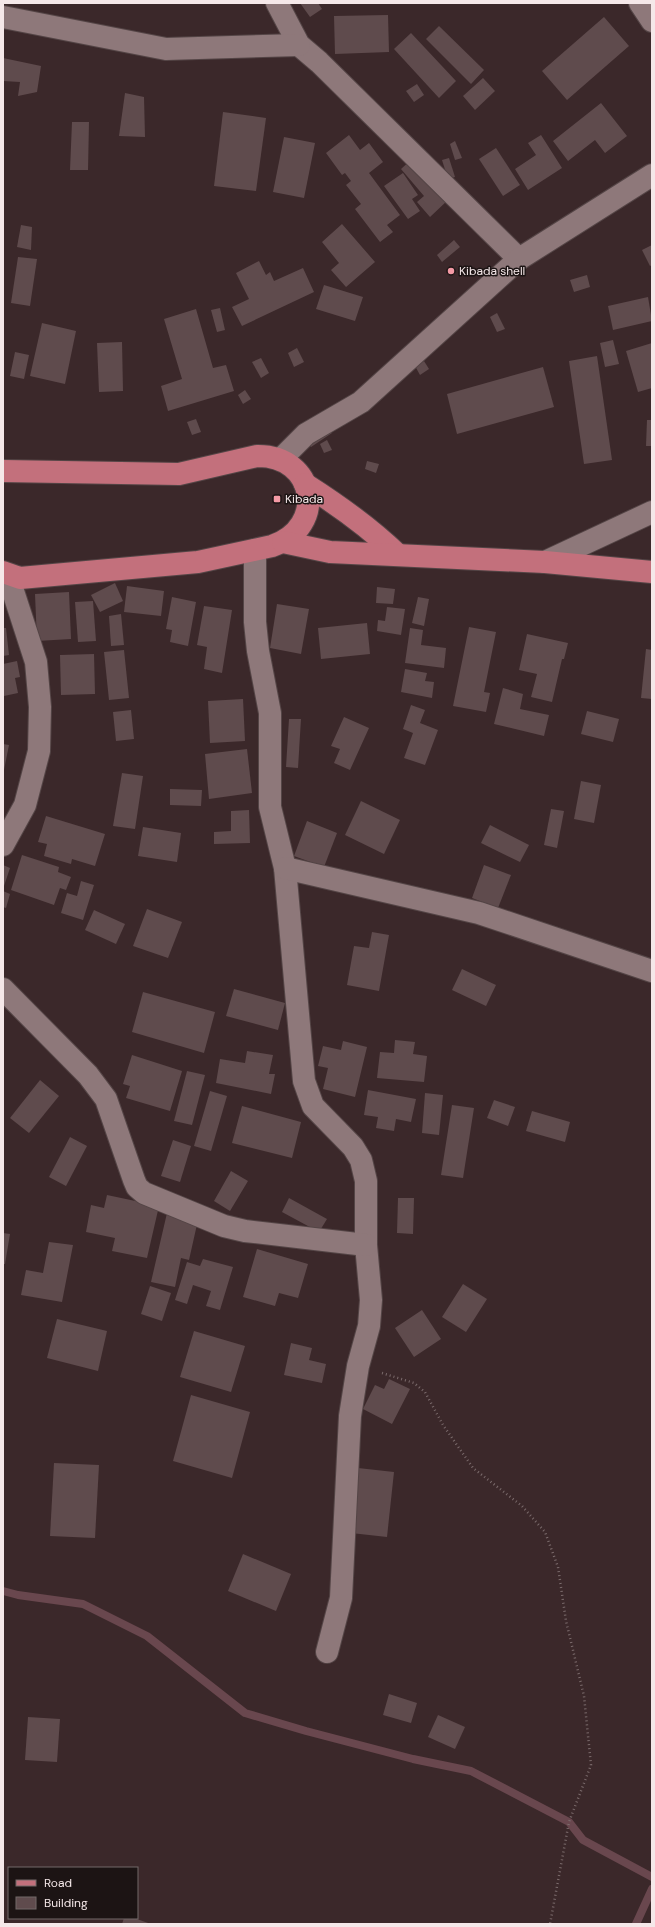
<svg xmlns="http://www.w3.org/2000/svg" width="655" height="1927" font-family="'DM Sans',sans-serif">
<style>
.lines{fill:none;stroke-linecap:round;stroke-linejoin:round}
.stream{stroke:#69474e;stroke-width:8}
.building{fill:#5f4b4d}
.minor-casing{stroke:#544546;stroke-width:24}
.major-casing{stroke:#544546;stroke-width:24}
.path{stroke:#7b6b6c;stroke-width:2.5;stroke-dasharray:1 3;stroke-linecap:butt}
.minor{stroke:#8e787a;stroke-width:22}
.major{stroke:#c3707c;stroke-width:22}
.poi-dot{fill:#f49aa5;stroke:#1c1414;stroke-width:1.5}
.labels{text-anchor:middle;stroke-width:3;stroke-linejoin:round;paint-order:stroke}
.poi-label{font-size:12px;fill:#f5e8e9;stroke:#1c1414;text-anchor:start}
</style>
<rect width="100%" height="100%" fill="#3b282a"/>
<g class="lines">
<g class="stream">
<path d="M3,1591L18,1595L83,1604L147,1636L245,1713L306,1731L413,1759L471,1771L569,1822L583,1840L652,1877"/>
<path d="M636,1924L652,1889"/>
</g>
</g>
<g class="building">
<path d="M300,3H318L322,9L310,17Z"/>
<path d="M388,15L389,52L335,54L334,16Z"/>
<path d="M604,17L629,46L567,100L542,71Z"/>
<path d="M439,26L484,70L471,84L426,39Z"/>
<path d="M411,33L456,81L439,98L394,49Z"/>
<path d="M3,58L41,66L37,92L18,96L20,82L3,81Z"/>
<path d="M483,78L495,91L475,110L463,96Z"/>
<path d="M417,84L424,95L414,102L406,91Z"/>
<path d="M125,93L144,97L145,137L119,136Z"/>
<path d="M601,103L627,136L605,153L595,140L568,161L553,141Z"/>
<path d="M223,112L266,118L256,191L214,186Z"/>
<path d="M72,122H89L88,170H70Z"/>
<path d="M349,135L360,150L369,143L383,162L369,173L400,215L387,225L393,232L380,242L355,209L361,204L346,185L351,181L345,173L342,175L326,153Z"/>
<path d="M541,135L562,168L528,190L515,169L536,155L528,143Z"/>
<path d="M284,137L315,143L304,198L273,192Z"/>
<path d="M455,141L462,158L455,160L450,144Z"/>
<path d="M496,148L520,185L503,196L479,159Z"/>
<path d="M449,158L455,177L448,179L442,160Z"/>
<path d="M412,159L448,200L430,217L417,202L424,196L401,169Z"/>
<path d="M403,173L418,195L412,199L420,211L408,219L384,186Z"/>
<path d="M342,224L375,262L346,287L331,270L339,263L322,242Z"/>
<path d="M21,225L32,227L31,250L17,247Z"/>
<path d="M454,240L460,247L442,262L437,255Z"/>
<path d="M652,245V265L650,266L642,250Z"/>
<path d="M18,257L37,259L30,306L11,303Z"/>
<path d="M259,261L266,275L270,272L274,281L303,268L314,292L242,326L232,307L249,299L236,273Z"/>
<path d="M587,275L590,287L574,292L570,280Z"/>
<path d="M324,285L363,297L355,321L316,309Z"/>
<path d="M648,297L652,321L613,330L608,306Z"/>
<path d="M220,308L225,330L217,332L211,310Z"/>
<path d="M196,309L213,368L226,365L234,391L168,411L161,386L182,379L164,319Z"/>
<path d="M497,313L505,329L497,332L490,317Z"/>
<path d="M42,323L76,331L65,384L30,376Z"/>
<path d="M613,340L619,364L605,367L600,343Z"/>
<path d="M122,342L123,391L99,392L97,343Z"/>
<path d="M652,343V388L638,392L626,351Z"/>
<path d="M297,348L304,362L294,367L288,353Z"/>
<path d="M15,352L29,355L24,379L10,376Z"/>
<path d="M597,356L612,460L584,464L569,361Z"/>
<path d="M261,358L269,373L261,378L252,362Z"/>
<path d="M424,361L429,369L420,375L415,366Z"/>
<path d="M543,367L554,407L457,434L447,394Z"/>
<path d="M245,390L251,399L243,404L238,395Z"/>
<path d="M196,419L201,432L192,435L187,422Z"/>
<path d="M647,420H652V446H646Z"/>
<path d="M325,423L332,433L311,447L305,438Z"/>
<path d="M327,440L332,450L324,453L320,444Z"/>
<path d="M367,461L379,464L376,473L365,469Z"/>
<path d="M115,583L123,601L100,612L91,595Z"/>
<path d="M127,586L164,591L161,616L124,612Z"/>
<path d="M377,587L395,589L393,604L376,603Z"/>
<path d="M69,592L71,639L37,641L35,594Z"/>
<path d="M172,597L196,602L188,646L170,642L172,630L166,629Z"/>
<path d="M418,597L429,599L424,626L412,623Z"/>
<path d="M93,601L96,641L78,642L75,602Z"/>
<path d="M277,604L309,609L301,654L270,648Z"/>
<path d="M204,606L232,610L222,673L204,669L207,647L197,645Z"/>
<path d="M387,607L405,609L401,635L377,631L378,620L385,621Z"/>
<path d="M121,614L124,645L111,646L109,616Z"/>
<path d="M367,623L370,654L321,659L318,628Z"/>
<path d="M469,627L496,632L484,692L490,693L486,712L453,706Z"/>
<path d="M3,628H6L9,655L3,656Z"/>
<path d="M410,628L423,630L421,645L446,648L444,668L405,663Z"/>
<path d="M527,634L568,643L564,659H562L552,702L531,697L537,674L519,670Z"/>
<path d="M646,649L652,650V699L641,698Z"/>
<path d="M124,650L129,698L109,700L104,652Z"/>
<path d="M94,654L95,694L61,695L60,655Z"/>
<path d="M17,661L20,677L15,678L18,693L4,696L3,664Z"/>
<path d="M405,669L427,673L425,681L434,682L432,698L401,692Z"/>
<path d="M503,688L523,694L520,709L549,715L544,736L494,724Z"/>
<path d="M243,699L245,741L210,743L208,701Z"/>
<path d="M411,705L425,710L420,723L438,730L425,765L404,758L413,733L403,729Z"/>
<path d="M131,710L134,739L116,741L113,712Z"/>
<path d="M587,711L619,719L613,742L581,734Z"/>
<path d="M344,717L369,728L350,770L334,763L340,749L331,746Z"/>
<path d="M289,719H301L298,768L286,767Z"/>
<path d="M3,744L9,745L4,770H3Z"/>
<path d="M247,749L252,793L209,799L205,754Z"/>
<path d="M122,773L143,776L135,829L113,826Z"/>
<path d="M581,781L601,785L594,823L574,819Z"/>
<path d="M170,789L202,790L201,806L170,805Z"/>
<path d="M361,801L400,820L384,854L345,835Z"/>
<path d="M551,809L564,811L557,848L544,845Z"/>
<path d="M249,810L250,843L214,844V832L231,831V811Z"/>
<path d="M46,816L105,834L95,866L72,859L71,864L44,856L47,844L38,842Z"/>
<path d="M307,821L337,833L324,867L294,856Z"/>
<path d="M490,825L529,845L520,862L481,843Z"/>
<path d="M143,827L181,833L177,862L138,856Z"/>
<path d="M22,855L59,867L58,872L71,877L66,890L60,888L54,905L11,890Z"/>
<path d="M3,865L10,868L3,889Z"/>
<path d="M484,865L511,875L498,908L472,898Z"/>
<path d="M81,881L94,885L83,920L61,913L67,893L77,896Z"/>
<path d="M3,891L10,894L6,908L3,907Z"/>
<path d="M147,909L182,922L168,958L133,946Z"/>
<path d="M94,910L125,924L116,944L85,930Z"/>
<path d="M372,932L389,935L379,991L347,985L354,946L369,948Z"/>
<path d="M462,969L496,985L486,1006L452,990Z"/>
<path d="M234,989L285,1003L278,1030L226,1016Z"/>
<path d="M143,992L215,1012L204,1053L132,1032Z"/>
<path d="M395,1040L415,1042L413,1054L427,1056L424,1082L377,1078L380,1052L394,1053Z"/>
<path d="M343,1041L367,1047L355,1097L323,1089L328,1068L318,1066L323,1046L341,1050Z"/>
<path d="M247,1051L273,1055L269,1074H275L271,1094L216,1083L220,1059L245,1063Z"/>
<path d="M132,1055L182,1071L170,1111L126,1098L130,1086L123,1084Z"/>
<path d="M187,1071L205,1075L192,1125L174,1121Z"/>
<path d="M40,1080L59,1096L29,1133L10,1118Z"/>
<path d="M368,1090L416,1099L411,1122L396,1119L394,1131L376,1128L378,1117L364,1115Z"/>
<path d="M210,1091L227,1096L211,1151L194,1146Z"/>
<path d="M425,1093L443,1095L439,1135L422,1133Z"/>
<path d="M494,1100L515,1107L508,1126L487,1118Z"/>
<path d="M452,1105L474,1108L463,1178L441,1175Z"/>
<path d="M242,1106L301,1122L292,1158L232,1143Z"/>
<path d="M532,1111L570,1122L565,1142L526,1131Z"/>
<path d="M70,1137L87,1146L66,1186L49,1177Z"/>
<path d="M173,1140L191,1146L180,1182L161,1176Z"/>
<path d="M231,1171L248,1181L230,1211L214,1201Z"/>
<path d="M107,1195L159,1206L147,1258L112,1251L115,1238L86,1232L91,1205L104,1208Z"/>
<path d="M289,1198L327,1219L319,1232L282,1212Z"/>
<path d="M398,1198H414L413,1234L397,1233Z"/>
<path d="M167,1213L198,1220L189,1260L181,1258L175,1287L151,1282Z"/>
<path d="M3,1233L10,1234L5,1264H3Z"/>
<path d="M49,1242L73,1245L62,1302L21,1295L26,1270L43,1273Z"/>
<path d="M257,1249L308,1264L298,1298L279,1293L275,1306L243,1297Z"/>
<path d="M203,1259L233,1267L220,1310L206,1306L211,1291L193,1285L187,1304L175,1300L187,1262L200,1266Z"/>
<path d="M463,1284L487,1299L466,1332L442,1317Z"/>
<path d="M150,1286L171,1293L162,1321L141,1314Z"/>
<path d="M422,1310L441,1339L414,1357L395,1328Z"/>
<path d="M57,1319L107,1331L98,1371L47,1358Z"/>
<path d="M194,1331L245,1346L231,1392L180,1377Z"/>
<path d="M291,1343L312,1348L309,1360L326,1364L322,1383L284,1375Z"/>
<path d="M389,1379L410,1389L392,1424L363,1409L375,1385L384,1389Z"/>
<path d="M191,1395L250,1412L232,1478L173,1461Z"/>
<path d="M54,1463L99,1465L95,1538L50,1536Z"/>
<path d="M358,1468L394,1472L387,1537L351,1533Z"/>
<path d="M243,1554L291,1574L276,1611L228,1591Z"/>
<path d="M389,1694L417,1703L411,1723L383,1715Z"/>
<path d="M438,1715L465,1727L455,1749L428,1737Z"/>
<path d="M28,1717L60,1719L57,1762L25,1760Z"/>
<path d="M124,1918H134L151,1924H122Z"/>
</g>
<g class="lines">
<g class="minor-casing">
<g id="minor">
<path d="M277,3L299,45L319,62L519,259"/>
<path d="M640,3L652,21"/>
<path d="M3,17L166,49L299,45"/>
<path d="M281,459L306,434L361,402L519,259L652,175"/>
<path d="M255,550V622L258,651L270,713V807L285,868L304,1081L313,1106L353,1147L361,1160L366,1181V1245L371,1300L369,1326L358,1366L350,1416L341,1598L327,1652"/>
<path d="M545,562L652,512"/>
<path d="M3,845L25,805L39,751L40,707L36,662L9,579"/>
<path d="M285,868L479,913L652,971"/>
<path d="M3,989L88,1075L106,1099L134,1180L137,1187L144,1193L224,1226L245,1231L366,1245"/>
</g>
</g>
<g class="major-casing">
<g id="major">
<path d="M3,471L179,474L257,456C316,455 328,527 272,546L198,562L20,578L3,572"/>
<path d="M305,484C338,505 369,527 397,554"/>
<path d="M283,542L330,552L545,562L652,572"/>
</g>
</g>
<path class="path" d="M382,1373L414,1383L425,1392L443,1425L473,1468L522,1506L545,1532L558,1567L566,1621L584,1696L591,1765L569,1822L550,1924"/>
<use href="#minor" class="minor"/>
<use href="#major" class="major"/>
</g>
<g class="poi-dot">
<circle cx="451" cy="271" r="4"/>
<rect x="273" y="495" width="8" height="8" rx="2"/>
</g>
<g class="labels">
<g class="poi-label">
<text x="459" y="275">Kibada shell</text>
<text x="285" y="503">Kibada</text>
</g>
</g>
<rect width="655" height="1927" fill="none" stroke="#f5e8e9" stroke-width="8"/>
<rect x="8" y="1867" width="130" height="52" fill="#1c1414" stroke="#736969"/>
<rect x="16" y="1880" width="20" height="6" fill="#c3707c" stroke="#736969"/>
<text x="44" y="1887" font-size="12" fill="#f5e8e9">Road</text>
<rect x="16" y="1897" width="20" height="12" fill="#5f4b4d" stroke="#736969"/>
<text x="44" y="1907" font-size="12" fill="#f5e8e9">Building</text>
</svg>
